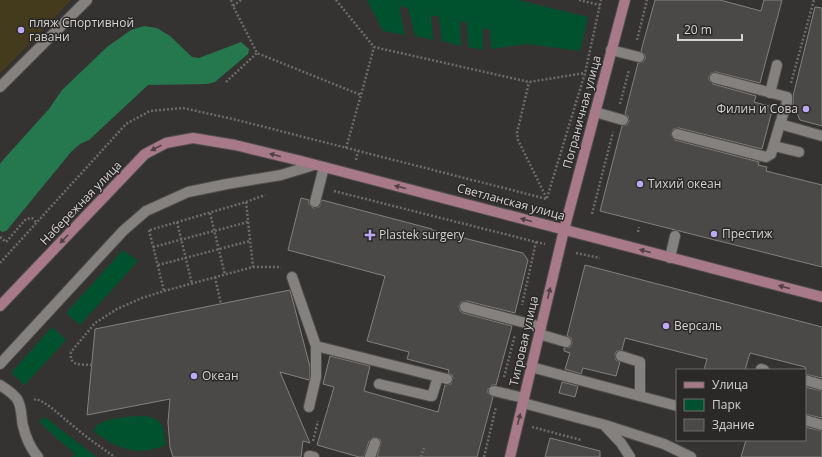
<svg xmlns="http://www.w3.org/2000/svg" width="822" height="457" font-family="'Open Sans',sans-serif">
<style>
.green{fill:#00522f}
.forest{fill:#25774e}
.sand{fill:#433b1b}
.building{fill:#4b4947;stroke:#83807d}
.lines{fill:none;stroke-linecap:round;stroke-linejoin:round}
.service-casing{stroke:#514f4c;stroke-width:12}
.primary-casing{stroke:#514f4c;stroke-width:12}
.path{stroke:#6d6b69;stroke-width:2.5;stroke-dasharray:2 2;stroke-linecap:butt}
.service{stroke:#84817e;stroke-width:10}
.primary{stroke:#a77989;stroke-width:10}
.oneway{fill:#504144}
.poi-dot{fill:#bda9f5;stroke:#2b2927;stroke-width:1.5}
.labels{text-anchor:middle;stroke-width:3;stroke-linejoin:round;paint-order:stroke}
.poi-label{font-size:12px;fill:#d5d3d2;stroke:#2b2927;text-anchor:start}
.street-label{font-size:12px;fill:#d5d3d2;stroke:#2b2927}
</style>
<rect width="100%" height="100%" fill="#353331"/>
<g class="green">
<path d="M367,0H518L588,17L580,51L527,44L491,49L490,30L483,28V50L468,47L467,23L460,21L461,46L442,41L439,17L431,15L433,40L415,36L408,8L399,6L405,35L383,31Z"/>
<path d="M123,250L138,261L80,325L66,313Z"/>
<path d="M52,327L66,340L25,385L11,373Z"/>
<path d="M143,416C163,418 164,427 166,445C137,457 119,449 94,432C95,417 131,417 143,416Z"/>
<path d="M43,418H46L96,457H72L75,454L40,423L41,419Z"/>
</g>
<path class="forest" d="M144,26L157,28L170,36L192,57L199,58L241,42L249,49L248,54L215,82L207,84L148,85L89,140L80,144L71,152L8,229L6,231L2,232L0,230V164L3,160L49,109L62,90L107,47L131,30Z"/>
<path class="sand" d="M0,0H71L0,74Z"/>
<g class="building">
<path d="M655,0H720L761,11L764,0H782L760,83L716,72L711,73L709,77V80L713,84L756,96L754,102L773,107L762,149L679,128L673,129L671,135L675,140L759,162L758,165L767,167L766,171L822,185V267L600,211L622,126L627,125L629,121L628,116L625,114L638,63L643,62L645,59V55L641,51Z"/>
<path d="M815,7L822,8V126L800,120L793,104V96Z"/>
<path d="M301,198L309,200V204L313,208L319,207L322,200L432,229V230L523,253L528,260L515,313L467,301L461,302L459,306L460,311L463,313L512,326L496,385H492L488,389V393L493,397L477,457H377L381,442L380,439L374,437L369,441L364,457H359L317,445L334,387L323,384L330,356L370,366L364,391L438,412L445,385L451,384L453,378L452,375L448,373L449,370L407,359L409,352L367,341L385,276L288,250Z"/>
<path d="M585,265L822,327V378L805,374V367L750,353L745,370H704L707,359L625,338L622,350L617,351L615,354L616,360L620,362L616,376L583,368L581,374L565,369L570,353L564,351V348L570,347L572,343L571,338L567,336Z"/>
<path d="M290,290L310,367V376L309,380L280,372L310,443L303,441L301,457H173L170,447L168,422L170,399L87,415L95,329Z"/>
<path d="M562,382L578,386L575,397L559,393Z"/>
<path d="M805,387L822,391V418L805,414Z"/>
<path d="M805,427L822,431V457H741L746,440H805Z"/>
<path d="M550,438L600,451V457H545Z"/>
</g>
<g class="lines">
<g class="service-casing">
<g id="service">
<path d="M611,50L639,57"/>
<path d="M715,78L787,97V102L780,124L822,136"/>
<path d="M0,87L87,0"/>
<path d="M770,93L777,65"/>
<path d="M595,112L623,120"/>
<path d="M677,134L766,157L771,154L780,124"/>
<path d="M774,146L799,152"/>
<path d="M315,202L324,167"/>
<path d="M670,258L675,236"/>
<path d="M292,277L316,346L447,379"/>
<path d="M465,307L541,327"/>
<path d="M539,334L566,342"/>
<path d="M621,356L640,362V396"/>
<path d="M0,364L123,231L146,211L188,192L227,184L281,175L314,165"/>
<path d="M531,367L677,406"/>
<path d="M761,369L764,370"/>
<path d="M805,380L822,385"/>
<path d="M379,384L430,396H432L438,377"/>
<path d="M0,385C6,389 13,393 17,399C22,406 21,418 23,426C26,438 30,448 38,457"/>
<path d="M494,391L524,398"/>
<path d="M523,403L605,425L664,444L691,457"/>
<path d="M309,407L316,377V346"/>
<path d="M805,420L822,425"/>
<path d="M606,427L621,443L630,457"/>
<path d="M309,456L314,457"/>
<path d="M370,457L375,443"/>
</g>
</g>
<g class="primary-casing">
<g id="primary">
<path d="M0,306L145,154L166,143L193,138L235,145L301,161L822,297"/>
<path d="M510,457L564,230L625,0"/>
</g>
</g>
<g class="path">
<path d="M231,0L233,6L257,53L361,95L374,47"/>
<path d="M336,0L374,47L529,82L585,73"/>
<path d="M579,0L600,5"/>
<path d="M233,6L241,0"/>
<path d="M637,40L647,0"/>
<path d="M226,82L257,53"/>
<path d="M791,83L814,0"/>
<path d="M620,104L629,70"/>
<path d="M346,148L361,95"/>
<path d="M356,160L358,151"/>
<path d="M334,191L536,242L522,305"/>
<path d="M547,198L585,73L601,0"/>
<path d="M246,202L253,267"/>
<path d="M210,213L225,275"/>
<path d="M592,214L613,132"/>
<path d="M177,222L192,284"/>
<path d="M149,230L164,291"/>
<path d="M150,230L246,202L265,195"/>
<path d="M638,232L639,227"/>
<path d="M0,237L6,242L26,219L32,218L37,223"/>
<path d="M536,242L545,244"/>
<path d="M153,247L248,222"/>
<path d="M576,253L600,258"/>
<path d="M0,263L126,124L150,111L183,108L237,120L547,199L518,140L517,133L529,82"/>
<path d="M158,265L250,241"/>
<path d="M215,277L221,304"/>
<path d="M92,365C81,364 69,367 71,352L95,323L117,309L142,298L164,291L253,267H278L281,268"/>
<path d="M504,377L515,335"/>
<path d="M34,400L36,399C50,404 59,415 71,424C85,436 100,447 115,457"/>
<path d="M532,427L581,440"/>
<path d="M313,441L318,421"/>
<path d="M421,457L424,448"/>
<path d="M484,457L496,407"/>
</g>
<use href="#service" class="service"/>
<use href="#primary" class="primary"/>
</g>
<defs><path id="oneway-solid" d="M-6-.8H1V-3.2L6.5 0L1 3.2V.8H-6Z"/></defs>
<g class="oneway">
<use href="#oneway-solid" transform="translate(156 148) rotate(153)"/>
<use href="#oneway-solid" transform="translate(275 155) rotate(-166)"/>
<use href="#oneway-solid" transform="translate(400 187) rotate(-166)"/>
<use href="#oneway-solid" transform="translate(526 220) rotate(-165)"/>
<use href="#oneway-solid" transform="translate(64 239) rotate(134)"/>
<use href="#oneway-solid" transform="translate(645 251) rotate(-165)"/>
<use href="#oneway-solid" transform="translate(784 287) rotate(-165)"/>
<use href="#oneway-solid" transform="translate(549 293) rotate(-77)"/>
<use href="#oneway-solid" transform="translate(519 419) rotate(-76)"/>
</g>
<g class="poi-dot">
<circle cx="21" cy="30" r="4"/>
<circle cx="806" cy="109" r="4"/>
<circle cx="640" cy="184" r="4"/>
<circle cx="714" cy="234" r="4"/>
<path d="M368 229h4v4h4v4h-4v4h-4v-4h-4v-4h4z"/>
<circle cx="666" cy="326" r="4"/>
<circle cx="194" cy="376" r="4"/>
</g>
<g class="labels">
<g class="poi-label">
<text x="29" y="27">пляж Спортивной<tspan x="29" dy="14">гавани</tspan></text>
<text x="798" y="113" text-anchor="end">Филин и Сова</text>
<text x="648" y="188">Тихий океан</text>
<text x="722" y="238">Престиж</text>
<text x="379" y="239">Plastek surgery</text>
<text x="674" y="330">Версаль</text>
<text x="202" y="380">Океан</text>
</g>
<g class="street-label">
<text transform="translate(582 112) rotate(-75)" y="4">Пограничная улица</text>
<text transform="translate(511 202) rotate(15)" y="4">Светланская улица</text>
<text transform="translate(81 203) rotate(-46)" y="4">Набережная улица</text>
<text transform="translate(524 341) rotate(-77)" y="4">Тигровая улица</text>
</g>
</g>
<rect x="676" y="369" width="130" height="72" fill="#2b2927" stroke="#6f6d6b"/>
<rect x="684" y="382" width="20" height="6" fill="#a77989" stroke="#6f6d6b"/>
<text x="712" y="389" font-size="12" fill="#d5d3d2">Улица</text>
<rect x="684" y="399" width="20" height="12" fill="#00522f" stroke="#6f6d6b"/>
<text x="712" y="409" font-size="12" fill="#d5d3d2">Парк</text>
<rect x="684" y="419" width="20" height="12" fill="#4b4947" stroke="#6f6d6b"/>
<text x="712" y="429" font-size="12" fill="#d5d3d2">Здание</text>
<path d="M678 34v6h64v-6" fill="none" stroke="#d5d3d2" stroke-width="2"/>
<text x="684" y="34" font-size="12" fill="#d5d3d2" stroke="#2b2927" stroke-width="3" paint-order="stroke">20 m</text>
</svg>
